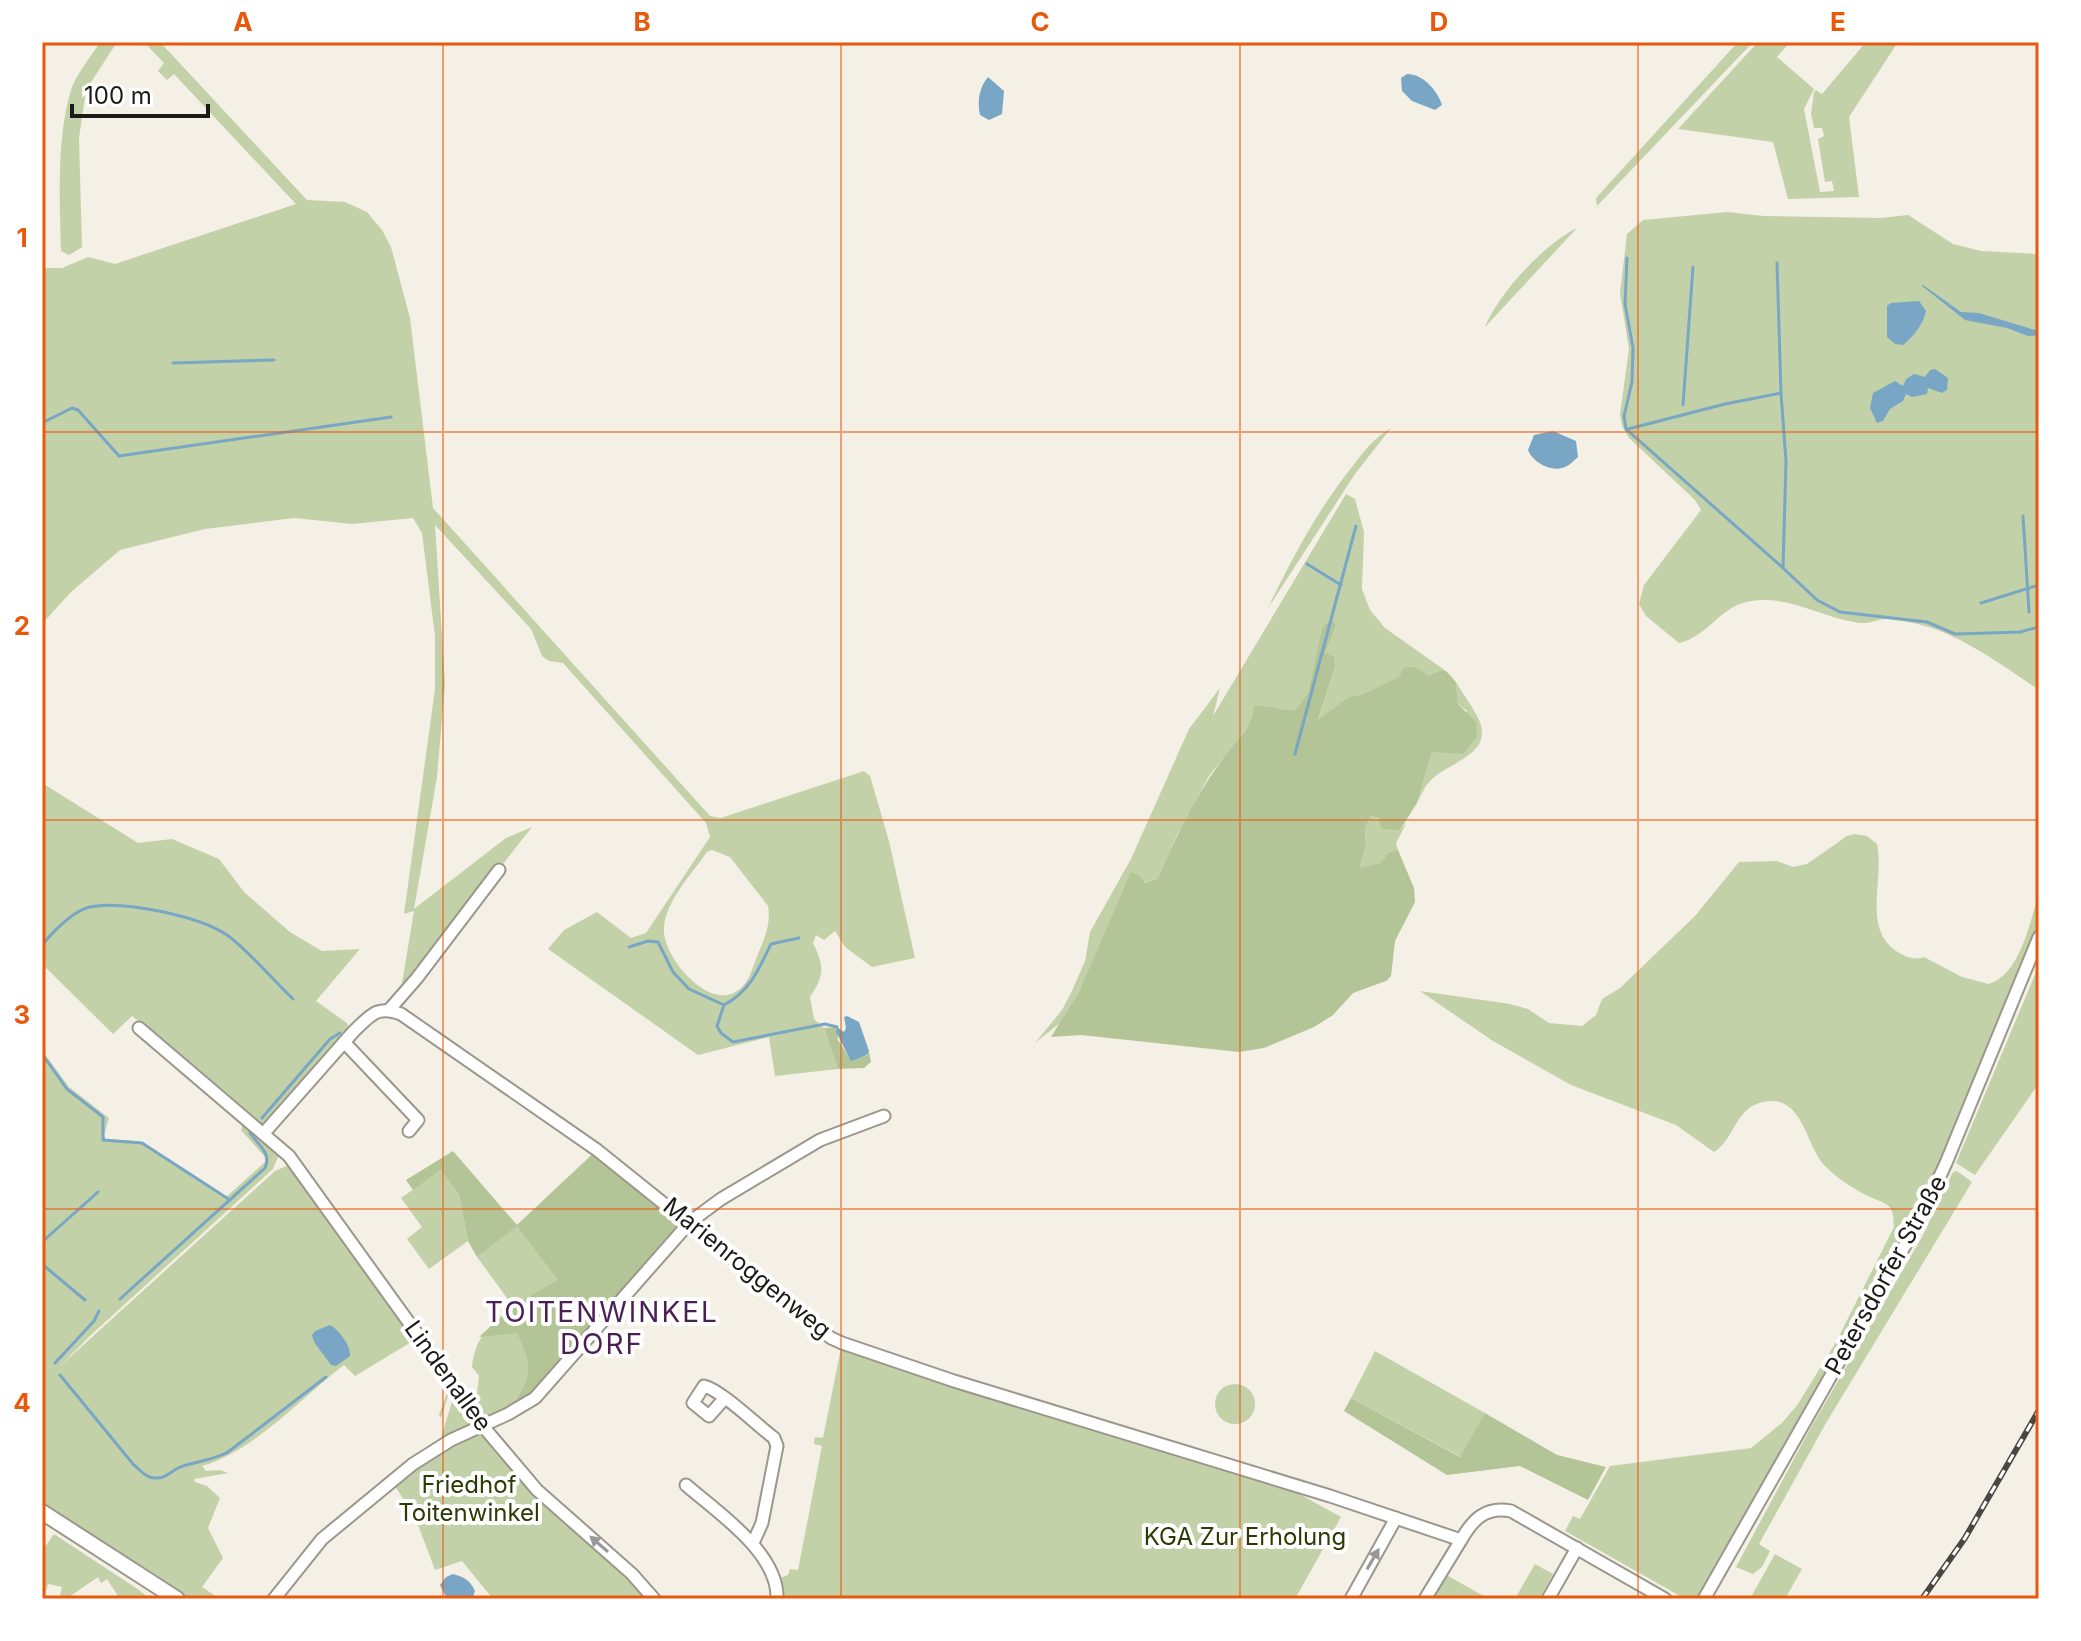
<svg xmlns="http://www.w3.org/2000/svg" width="2081" height="1641" font-family="Inter,sans-serif">
<style>
.green{fill:#c2d1a8;fill-rule:evenodd}
.forest{fill:#b3c596}
.water{fill:#78a6c4}
.lines{fill:none;stroke-linecap:round;stroke-linejoin:round}
.stream{stroke:#78a6c4;stroke-width:3}
.minor-casing{stroke:#9b978d;stroke-width:15}
.tertiary-casing{stroke:#9b978d;stroke-width:18}
.minor{stroke:#fff;stroke-width:11}
.tertiary{stroke:#fff;stroke-width:14}
.rail-casing{stroke:#494742;stroke-width:6}
.rail{stroke:#fff;stroke-width:3;stroke-dasharray:9;stroke-linecap:butt}
.oneway{fill:#989896}
.grid{fill:none;stroke:#e8590c;stroke-width:2;stroke-opacity:0.55}
.labels{text-anchor:middle;stroke-width:8;stroke-linejoin:round;paint-order:stroke}
.street-label{font-size:24px;fill:#1b1a16;stroke:#fff}
.park-label{font-size:24px;fill:#2c3b04;stroke:#fff}
.quarter-label{font-size:28px;letter-spacing:2px;fill:#4b1f53;stroke:#fff}
.neatline{fill:none;stroke:#e8590c;stroke-width:3}
.grid-label{font-size:26px;text-anchor:middle;font-weight:bold;fill:#e8590c}
</style>
<rect width="100%" height="100%" fill="#f4f0e5"/>
<g class="green">
<path d="M100,42H117L86,90L79,138L82,247L69,255L61,251C60,199 56,141 71,90C76,74 91,57 100,42Z"/>
<path d="M144,42H160L307,200L345,202L367,212L382,230L391,247L410,318L433,508L710,816L721,818L864,771L870,776L889,841L915,958L872,967L845,947L835,931L824,940L816,935L813,943C825,967 824,976 810,997L814,1019L824,1028L838,1069L775,1076L769,1037L698,1055L548,949L564,930L597,912L631,938L646,933L710,837L706,823L563,663L549,661L542,656L531,629L435,525L445,684L437,777L414,909L506,838L532,827L503,864L499,863L470,898L474,901L401,989L414,911L404,914L435,689V636L422,533L413,518L352,524L294,518L205,529L120,550L71,592L42,624V268H62L88,257L115,264L296,204L174,74L167,80L158,71L164,63ZM712,850L730,857L768,906C771,924 765,937 758,954C753,966 749,984 737,991C708,1011 661,955 664,927C667,899 691,875 707,852Z"/>
<path d="M1738,42H1753L1597,206L1596,198Z"/>
<path d="M1758,42H1790L1777,57L1814,89L1804,109L1820,192L1834,191L1832,181L1825,182L1818,139L1824,136L1822,128H1814L1811,114L1814,92L1816,90L1822,94L1866,42H1898L1849,117L1859,197L1788,199L1773,142L1678,129Z"/>
<path d="M1727,212L1764,216L1880,218L1908,215L1953,244L1981,251L2039,254V690C2000,664 1956,630 1908,622C1901,621 1891,619 1884,619C1873,621 1866,625 1854,622C1818,616 1784,593 1746,602C1720,608 1705,638 1679,643L1646,616L1639,604L1644,585L1701,510L1695,500L1629,438L1622,426L1620,414L1629,349L1620,293L1627,234L1643,220Z"/>
<path d="M1577,228L1485,327C1498,294 1544,244 1577,228Z"/>
<path d="M1391,428L1355,474L1268,608C1292,558 1317,511 1352,467C1364,451 1374,438 1391,428Z"/>
<path d="M1346,494L1355,499L1364,532L1362,589L1370,610L1385,628L1446,671H1439L1428,676H1400L1361,695L1349,698L1318,721L1335,667L1325,653L1336,626L1334,621H1329L1322,627L1308,693L1296,711H1281L1254,719L1209,776L1177,835L1158,878L1144,883L1060,1023L1035,1043L1062,1010L1072,991L1085,961L1090,932L1131,859L1189,729L1220,688L1213,716Z"/>
<path d="M1456,682C1463,694 1473,707 1479,720C1494,755 1448,762 1430,781C1424,787 1421,796 1417,803L1432,752L1467,711L1458,704Z"/>
<path d="M42,783L138,843L172,839L219,859L244,892L290,932L322,951L360,949L316,1001L348,1024L346,1034L264,1129L254,1122L256,1119L132,1016L113,1034L42,964Z"/>
<path d="M1371,816L1400,830L1407,822L1396,843L1398,850L1389,852L1380,863L1358,869L1366,844L1365,828Z"/>
<path d="M1854,834L1867,836L1877,844C1885,881 1860,932 1901,954C1909,958 1915,960 1924,957L1962,977L1989,984C2021,973 2029,923 2039,894V929L1957,1129L1914,1220L1700,1599H1682L1680,1596L1565,1531L1573,1516L1580,1519L1610,1466L1751,1448L1782,1423L1798,1404L1836,1342L1894,1227C1893,1221 1894,1214 1891,1209C1885,1200 1873,1200 1864,1194C1851,1187 1834,1176 1824,1165C1807,1147 1803,1100 1771,1101C1735,1102 1736,1139 1714,1152L1676,1125L1571,1085L1493,1041L1420,991L1510,1004L1528,1009L1549,1023L1582,1026L1596,1015L1602,999L1620,988L1695,916L1739,862L1777,861L1793,867L1807,864L1847,836Z"/>
<path d="M2039,965V1083L1975,1175L1956,1163Z"/>
<path d="M42,1050L69,1087L109,1118L104,1135L106,1139L137,1141L225,1198L265,1162V1157L241,1130L243,1124L280,1152L273,1169L91,1335L59,1367L275,1171L291,1164L451,1387L441,1418L439,1415L448,1390L413,1341L355,1376L344,1365C302,1397 253,1452 202,1466L206,1471L220,1470L228,1473L194,1479L195,1482L207,1486L220,1498L208,1528L223,1558L202,1587L220,1599H188L42,1504Z"/>
<path d="M597,1150L546,1387L482,1425L465,1403L477,1393L479,1376L472,1367C475,1335 491,1326 513,1306L477,1257L517,1225Z"/>
<path d="M441,1170L459,1195L468,1241L429,1269L407,1239L422,1227L401,1198Z"/>
<path d="M1957,1171L1972,1182L1826,1423L1759,1544L1770,1551L1762,1567L1753,1574L1736,1567L1810,1429L1922,1237L1953,1172Z"/>
<path d="M842,1343L1274,1480L1341,1517L1295,1599H777L775,1580L788,1575L790,1569L798,1570L822,1446L814,1444L815,1437L823,1438Z"/>
<path d="M1375,1351L1485,1413L1461,1457L1351,1398Z"/>
<circle cx="1235" cy="1404" r="20"/>
<path d="M455,1392L472,1422L468,1426L440,1441Z"/>
<path d="M480,1431L537,1490L654,1599H493L462,1561L435,1570L415,1517L393,1483L431,1454Z"/>
<path d="M54,1534L139,1590L150,1599H120L107,1579L101,1583L98,1577L66,1599H59L62,1587L48,1584L44,1599H42V1551Z"/>
<path d="M1775,1554L1802,1569L1785,1599H1750Z"/>
<path d="M1535,1564L1553,1574L1539,1599L1516,1597Z"/>
<path d="M1441,1572L1489,1599H1425Z"/>
</g>
<g class="forest">
<path d="M1329,621H1334L1336,626L1325,653L1334,657L1335,667L1318,720L1349,697L1361,695L1400,676L1403,668C1415,665 1419,669 1428,676L1439,671H1446L1456,682L1458,704L1476,722L1477,736L1463,754L1432,752L1417,803L1400,830L1382,829L1379,819L1371,816L1365,828L1366,844L1359,868L1380,863L1389,852L1398,850L1414,888L1415,902L1395,941L1391,976L1386,981L1353,993L1333,1015L1314,1027L1264,1048L1239,1052L1081,1035L1051,1037L1080,990L1131,872L1140,876L1145,883L1158,878C1178,832 1199,788 1231,748C1242,734 1254,724 1254,706C1270,705 1281,712 1296,710L1308,693L1322,627Z"/>
<path d="M837,1027L838,1040L849,1057L867,1056L869,1051L871,1062L864,1068L838,1069L824,1028Z"/>
<path d="M597,1150L690,1222L546,1387L508,1414C529,1377 537,1375 517,1333L479,1337L513,1306L558,1280L517,1226L477,1257L468,1241L459,1195L441,1170L413,1190L406,1180L453,1151L517,1225Z"/>
<path d="M1351,1398L1460,1457L1485,1413L1557,1455L1606,1467L1588,1500L1520,1466L1447,1475L1344,1411Z"/>
</g>
<g class="water">
<path d="M1407,74C1423,74 1437,90 1442,105L1435,110L1412,101L1402,91L1401,78Z"/>
<path d="M988,77L1004,91L1002,114L989,120L980,115C977,101 979,88 988,77Z"/>
<path d="M1923,285L1961,312L1979,313L2035,330L2039,328V335L2028,336L2007,328L1965,320L1922,286Z"/>
<path d="M1919,301L1926,311C1924,323 1913,337 1903,345L1895,344L1887,337V306L1891,303Z"/>
<path d="M1935,369L1948,378L1947,390L1942,393L1928,388L1927,394L1912,397L1906,394L1903,401L1890,409L1883,421L1877,423L1870,408L1873,393L1895,381L1903,386L1906,379L1914,374L1925,377L1930,370Z"/>
<path d="M1553,431L1576,441L1578,457C1574,460 1571,464 1567,466C1554,474 1533,463 1528,450L1534,435Z"/>
<path d="M847,1016L859,1022L869,1051L867,1055L851,1061L836,1032L837,1027L844,1032L846,1028L844,1017Z"/>
<path d="M330,1325C339,1330 351,1346 350,1356L336,1366L331,1365L314,1342L312,1335L315,1331Z"/>
<path d="M453,1574C464,1577 470,1580 475,1591L472,1599H447L440,1585L446,1577Z"/>
</g>
<g class="lines">
<g class="stream">
<path d="M1627,258L1625,304L1633,348L1632,382L1624,416L1626,429L1783,568"/>
<path d="M173,363L274,360"/>
<path d="M1781,393L1786,461L1783,568L1817,600L1840,612L1927,622L1955,634L2020,632L2039,627"/>
<path d="M1683,405L1693,267"/>
<path d="M42,423L72,408L78,410L119,456L391,417"/>
<path d="M1628,429L1725,404L1781,393L1777,263"/>
<path d="M2023,516L2029,612"/>
<path d="M1307,564L1341,585"/>
<path d="M1981,603L2039,585"/>
<path d="M1295,754L1356,526"/>
<path d="M42,945C53,932 72,911 90,907C122,900 199,916 227,935C248,950 273,980 293,999"/>
<path d="M629,947L648,941L658,942L673,972L689,989L724,1005L717,1026L721,1033L733,1042L825,1024L837,1027"/>
<path d="M724,1005C750,991 759,969 771,944L799,938"/>
<path d="M42,1054L67,1089L103,1117V1140L142,1143L230,1200"/>
<path d="M262,1118L330,1039L340,1033"/>
<path d="M42,1242L98,1192"/>
<path d="M42,1264L85,1300"/>
<path d="M120,1299L265,1168C272,1153 258,1145 250,1133L252,1130"/>
<path d="M55,1363L94,1321L99,1311"/>
<path d="M60,1375L133,1464C139,1469 146,1478 155,1478C164,1479 171,1472 178,1468C195,1461 212,1461 228,1452L326,1377"/>
</g>
<g class="minor-casing">
<g id="minor">
<path d="M389,1010L417,978L499,870"/>
<path d="M139,1028L289,1156L487,1431L537,1490L632,1574L654,1599"/>
<path d="M344,1042L418,1120L409,1131"/>
<path d="M264,1133L354,1031C371,1015 377,1005 401,1014L597,1150L831,1338L842,1343L954,1381L1330,1496L1461,1540C1473,1519 1486,1506 1511,1511L1665,1599"/>
<path d="M724,1399L709,1416L693,1403L704,1386C721,1390 758,1426 774,1438L777,1446L762,1523L753,1543"/>
<path d="M686,1485C717,1512 779,1553 777,1599"/>
<path d="M274,1599L322,1539L413,1464L451,1440L508,1414L535,1398L690,1222L721,1199L820,1140L884,1116"/>
<path d="M1351,1599L1396,1518"/>
<path d="M1425,1599L1461,1540"/>
<path d="M1548,1599L1577,1548"/>
<path d="M1704,1599L1920,1219L1946,1163L2039,937"/>
</g>
</g>
<g class="tertiary-casing">
<path id="tertiary" d="M42,1512L177,1599"/>
</g>
<use href="#minor" class="minor"/>
<use href="#tertiary" class="tertiary"/>
<g class="rail-casing">
<path id="rail" d="M1922,1599L1965,1538L2039,1410"/>
</g>
<use href="#rail" class="rail"/>
</g>
<defs><path id="oneway-solid" d="M-6-.8H1V-3.2L6.5 0L1 3.2V.8H-6Z" transform="scale(2)"/></defs>
<g class="oneway">
<use href="#oneway-solid" transform="translate(599 1544) rotate(-139)"/>
<use href="#oneway-solid" transform="translate(1373 1559) rotate(-60)"/>
</g>
<path class="grid" d="M443,42V1599M841,42V1599M1240,42V1599M1638,42V1599M42,432H2039M42,820H2039M42,1209H2039"/>
<g class="labels">
<g class="street-label">
<text transform="translate(747 1268) rotate(39)" y="8">Marienroggenweg</text>
<text transform="translate(1886 1275) rotate(-61)" y="8">Petersdorfer Straße</text>
<text transform="translate(448 1376) rotate(54)" y="8">Lindenallee</text>
</g>
<g class="park-label">
<text x="469" y="1493">Friedhof<tspan x="469" dy="28">Toitenwinkel</tspan></text>
<text x="1245" y="1545">KGA Zur Erholung</text>
</g>
<g class="quarter-label">
<text x="602" y="1322">TOITENWINKEL<tspan x="602" dy="32">DORF</tspan></text>
</g>
</g>
<rect width="2081" height="1641" fill="none" stroke="#ffffff" stroke-width="88"/>
<path d="M72 104v12h136v-12" fill="none" stroke="#1b1a16" stroke-width="4"/>
<text x="84" y="104" font-size="24" fill="#1b1a16" stroke="#ffffff" stroke-width="6" paint-order="stroke">100 m</text>
<rect x="44" y="44" width="1993" height="1553" class="neatline"/>
<g class="grid-label">
<text x="243" y="31">A</text>
<text x="642" y="31">B</text>
<text x="1040" y="31">C</text>
<text x="1439" y="31">D</text>
<text x="1838" y="31">E</text>
<text x="22" y="247">1</text>
<text x="22" y="635">2</text>
<text x="22" y="1024">3</text>
<text x="22" y="1412">4</text>
</g>
</svg>
